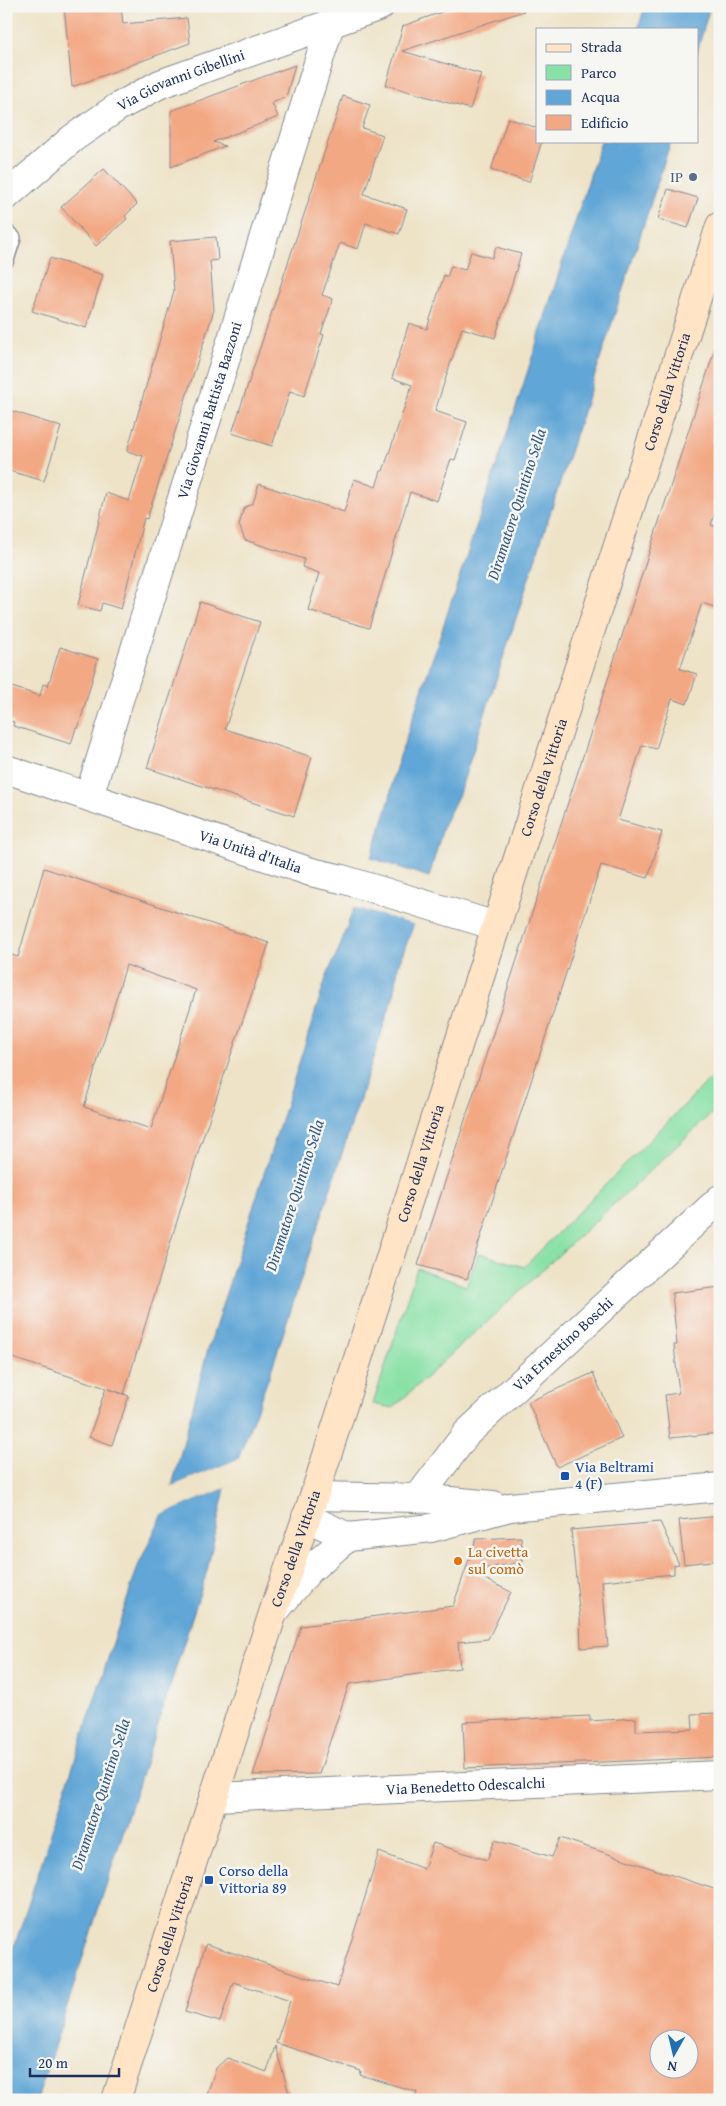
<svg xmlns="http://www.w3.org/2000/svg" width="726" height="2106" font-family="'Gentium Book Plus',serif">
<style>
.green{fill:#88e1a5;stroke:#528882}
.water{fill:#61a6d6;stroke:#3e6a9a}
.pier{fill:#eee3c7}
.building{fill:#f3a884;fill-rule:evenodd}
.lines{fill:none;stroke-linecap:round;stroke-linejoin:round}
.service-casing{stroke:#848992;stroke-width:18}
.minor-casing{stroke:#848992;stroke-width:30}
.tertiary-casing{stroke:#848992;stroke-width:30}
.secondary-casing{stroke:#848992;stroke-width:30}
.service{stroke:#fff;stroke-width:15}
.minor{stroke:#fff;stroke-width:28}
.tertiary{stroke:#fff;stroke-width:28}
.secondary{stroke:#ffe4c6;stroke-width:28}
.service-dot{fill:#5c6f8a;stroke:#f6f6f2;stroke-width:2}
.transit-dot{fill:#1a4fb4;stroke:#f6f6f2;stroke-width:2}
.food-dot{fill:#e8710a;stroke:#f6f6f2;stroke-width:2}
.labels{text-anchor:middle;stroke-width:5;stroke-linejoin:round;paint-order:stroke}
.street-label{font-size:15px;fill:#1b2f5e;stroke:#f6f6f2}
.service-label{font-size:15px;fill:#4e5e75;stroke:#f6f6f2;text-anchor:end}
.transit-label{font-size:15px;fill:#164399;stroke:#f6f6f2;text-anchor:start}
.food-label{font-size:15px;fill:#c56008;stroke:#f6f6f2;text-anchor:start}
.water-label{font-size:16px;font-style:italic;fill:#345988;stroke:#f6f6f2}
</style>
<rect width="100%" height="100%" fill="#f6f6f2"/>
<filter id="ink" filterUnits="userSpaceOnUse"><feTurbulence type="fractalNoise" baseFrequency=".02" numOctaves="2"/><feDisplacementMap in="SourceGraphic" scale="10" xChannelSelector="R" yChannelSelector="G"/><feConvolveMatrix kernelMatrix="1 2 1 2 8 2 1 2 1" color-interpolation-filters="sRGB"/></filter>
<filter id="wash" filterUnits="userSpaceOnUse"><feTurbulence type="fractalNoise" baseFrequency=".0096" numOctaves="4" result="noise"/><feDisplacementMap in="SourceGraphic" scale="20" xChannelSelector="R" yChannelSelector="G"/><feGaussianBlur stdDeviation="1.12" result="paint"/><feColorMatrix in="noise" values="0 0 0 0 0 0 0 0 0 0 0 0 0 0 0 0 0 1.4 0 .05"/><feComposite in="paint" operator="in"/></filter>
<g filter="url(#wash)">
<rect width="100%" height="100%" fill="#eee3c7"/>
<path class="green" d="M720,1069V1106L393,1408L373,1404L417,1268L466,1286L479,1253L524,1267Z"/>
<g class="water">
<path d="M645,6H710L697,53V29H638Z"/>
<path d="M601,141H671L459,794L444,824L429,877L371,858L390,798L393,777L522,389Z"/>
<path d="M354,908L414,924L398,966L395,991L271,1371L238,1459L172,1486L207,1353L327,975L338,951Z"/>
<path d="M225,1488L207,1571L37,2100H6V1972L138,1566L162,1515Z"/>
</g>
<g class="pier">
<path d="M354,905L414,922L416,925L352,907Z"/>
<path d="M238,1459L237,1462L171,1489L172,1486Z"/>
<path d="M224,1486H227L225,1488L162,1515L163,1512Z"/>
</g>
<g id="blocks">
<g class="building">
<path d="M64,6H121L123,24L187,18L190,43L72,87Z"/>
<path d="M458,6H523L524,11L402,51L481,74L470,109L386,85L403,26Z"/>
<path d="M295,65L286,97L272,103L278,117L213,142L225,146L171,167V111Z"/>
<path d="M343,96L370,105L362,128L383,135L364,194L407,209L399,234L366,223L358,249L340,243L322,295L333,299L321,334L324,335L304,396L290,391L272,446L232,433Z"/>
<path d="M508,118L537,128V141H542L529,182L491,170Z"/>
<path d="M104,169L137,204L125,216L127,219L96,246L61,207Z"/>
<path d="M668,189L698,198L688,228L658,219Z"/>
<path d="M216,237L218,260L210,261L214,310L147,519L144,518L121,609L102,603L100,611L78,605L106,493L129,501L143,456L127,451L174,291L170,241Z"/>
<path d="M496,247L521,254L495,338L462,328L435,411L467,422L455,460L451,459L437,501L410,492L369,628L308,610L319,573L302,567L304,559L245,540L239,525L244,508L253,503L259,484L344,512L354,479L376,487L381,471H383L412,385L392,378L409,323L427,329L444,275L447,277L451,266L465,270L471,252L492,258Z"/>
<path d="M50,258L103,275L86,328L32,311Z"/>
<path d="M715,349H720V497L711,525L720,528V609L702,603L680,669L697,674L687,704L672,699L656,749L642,745L618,820L662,832L648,878L601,865L467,1279L418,1265Z"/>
<path d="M6,409L61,427L44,481L6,470Z"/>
<path d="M200,602L260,622L225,729L312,757L294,816L147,768Z"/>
<path d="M60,647L98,659L78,729L76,728L71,744L13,726L14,722L6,720V705L12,687L40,696L43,684L48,686Z"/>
<path d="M44,868L269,943L200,1146L124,1394L108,1389L129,1396L112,1445L89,1437L106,1388L6,1356V953L18,957ZM126,965L196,990L151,1129L84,1107Z"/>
<path d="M720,1287V1433L670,1438L665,1395L679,1393L674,1345H677L672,1293Z"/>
<path d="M593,1373L622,1438L557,1467L528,1402Z"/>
<path d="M720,1516V1560L684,1564L679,1520Z"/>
<path d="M660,1522L679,1564L674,1565V1574L602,1581L608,1646L581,1648L580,1618L571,1530Z"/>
<path d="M521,1537L523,1562L469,1571L511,1592L488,1639L458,1642L460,1668L349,1684L319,1774L253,1775L301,1626L453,1606L476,1539Z"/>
<path d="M720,1713V1757L465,1768L463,1722L590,1716V1721L636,1718V1731L693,1729L692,1714Z"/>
<path d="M560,1838L720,1891V2100H415L417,2092L360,2075L361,2071L276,2043L290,2001L233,1982L220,2022L185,2012L206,1944L337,1987L379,1852L424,1869L433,1843L487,1860L495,1840L552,1857ZM658,2038H688V2068H658Z"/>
<path d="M275,2046L291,2100H205L216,2068L227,2058L267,2072Z"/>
</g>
</g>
</g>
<g filter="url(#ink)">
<use href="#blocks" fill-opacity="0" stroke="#848992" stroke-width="1"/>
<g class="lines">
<g class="service-casing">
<path id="service" d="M6,232L13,238L6,260"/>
</g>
<g class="minor-casing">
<g id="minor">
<path id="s1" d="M6,196L73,138L118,107L160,84L380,6"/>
<path id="s2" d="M6,769L311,872L342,879L496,926"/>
<path id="s3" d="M89,796L330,25"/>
<path id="s4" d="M418,1498L467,1433L720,1199"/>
<path id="s5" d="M214,1797L720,1775"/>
</g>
</g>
<g class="tertiary-casing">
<g id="tertiary">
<path d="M314,1496L418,1498L493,1505"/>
<path d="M306,1517L348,1537"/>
<path d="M274,1612L309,1570L348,1537L431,1528L510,1507L720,1487"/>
</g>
</g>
<g class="secondary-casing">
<g id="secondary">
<path id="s6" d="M116,2100L273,1613L314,1496L720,226"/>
</g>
</g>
<use href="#service" class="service"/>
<use href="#minor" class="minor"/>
<use href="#tertiary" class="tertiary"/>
<use href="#secondary" class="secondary"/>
</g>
</g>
<circle class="service-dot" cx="693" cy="177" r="5"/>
<g class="transit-dot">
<rect x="560" y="1471" width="10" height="10" rx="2.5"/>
<rect x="204" y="1875" width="10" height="10" rx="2.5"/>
</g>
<circle class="food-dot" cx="458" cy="1561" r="5"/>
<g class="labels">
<g class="street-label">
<text dy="5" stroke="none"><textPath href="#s1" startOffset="212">Via Giovanni Gibellini</textPath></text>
<text dy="5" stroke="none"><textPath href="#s6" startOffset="1795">Corso della Vittoria</textPath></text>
<text dy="5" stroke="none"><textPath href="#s3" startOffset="404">Via Giovanni Battista Bazzoni</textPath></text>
<text dy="5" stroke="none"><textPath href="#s6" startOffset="1390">Corso della Vittoria</textPath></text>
<text dy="5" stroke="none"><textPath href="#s2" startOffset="258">Via Unità d'Italia</textPath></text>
<text dy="5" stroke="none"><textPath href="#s6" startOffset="985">Corso della Vittoria</textPath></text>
<text dy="5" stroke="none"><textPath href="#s4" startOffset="212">Via Ernestino Boschi</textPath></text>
<text dy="5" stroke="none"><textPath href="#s6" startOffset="580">Corso della Vittoria</textPath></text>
<text dy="5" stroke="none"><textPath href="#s5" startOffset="252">Via Benedetto Odescalchi</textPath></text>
<text dy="5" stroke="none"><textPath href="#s6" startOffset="175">Corso della Vittoria</textPath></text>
</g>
<g class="service-label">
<text x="683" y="182">IP</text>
</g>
<g class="transit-label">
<text x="575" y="1472">Via Beltrami<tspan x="575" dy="17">4 (F)</tspan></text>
<text x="219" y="1876">Corso della<tspan x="219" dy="17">Vittoria 89</tspan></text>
</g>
<g class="food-label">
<text x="468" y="1557">La civetta<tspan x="468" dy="17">sul comò</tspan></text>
</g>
<g class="water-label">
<text transform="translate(516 504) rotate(-72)" y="6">Diramatore Quintino Sella</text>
<text transform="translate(294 1195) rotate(-72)" y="6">Diramatore Quintino Sella</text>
<text transform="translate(100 1794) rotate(-72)" y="6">Diramatore Quintino Sella</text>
</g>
</g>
<rect width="726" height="2106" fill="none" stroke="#f6f6f2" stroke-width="25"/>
<rect x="536" y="28" width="162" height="115" fill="#f6f6f2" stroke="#9ea6b7"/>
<rect x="546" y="44" width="25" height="8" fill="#ffe4c6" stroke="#9ea6b7"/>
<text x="581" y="52" font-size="15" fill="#1b2f5e">Strada</text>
<rect x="546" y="65" width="25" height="15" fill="#88e1a5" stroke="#9ea6b7"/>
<text x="581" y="78" font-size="15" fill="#1b2f5e">Parco</text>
<rect x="546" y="90" width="25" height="15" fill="#61a6d6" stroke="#9ea6b7"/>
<text x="581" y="102" font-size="15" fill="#1b2f5e">Acqua</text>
<rect x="546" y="115" width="25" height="15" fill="#f3a884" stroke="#9ea6b7"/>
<text x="581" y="128" font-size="15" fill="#1b2f5e">Edificio</text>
<g transform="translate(674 2054) rotate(188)"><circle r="24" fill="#f6f6f2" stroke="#9ea6b7"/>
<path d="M0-4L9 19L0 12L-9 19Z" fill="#1f6fb2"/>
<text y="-8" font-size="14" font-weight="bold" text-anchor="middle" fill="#1b2f5e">N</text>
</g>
<path d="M30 2068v8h89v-8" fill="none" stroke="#1b2f5e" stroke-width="2.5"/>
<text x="38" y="2068" font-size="15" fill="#1b2f5e" stroke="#f6f6f2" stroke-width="4" paint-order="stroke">20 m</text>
</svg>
